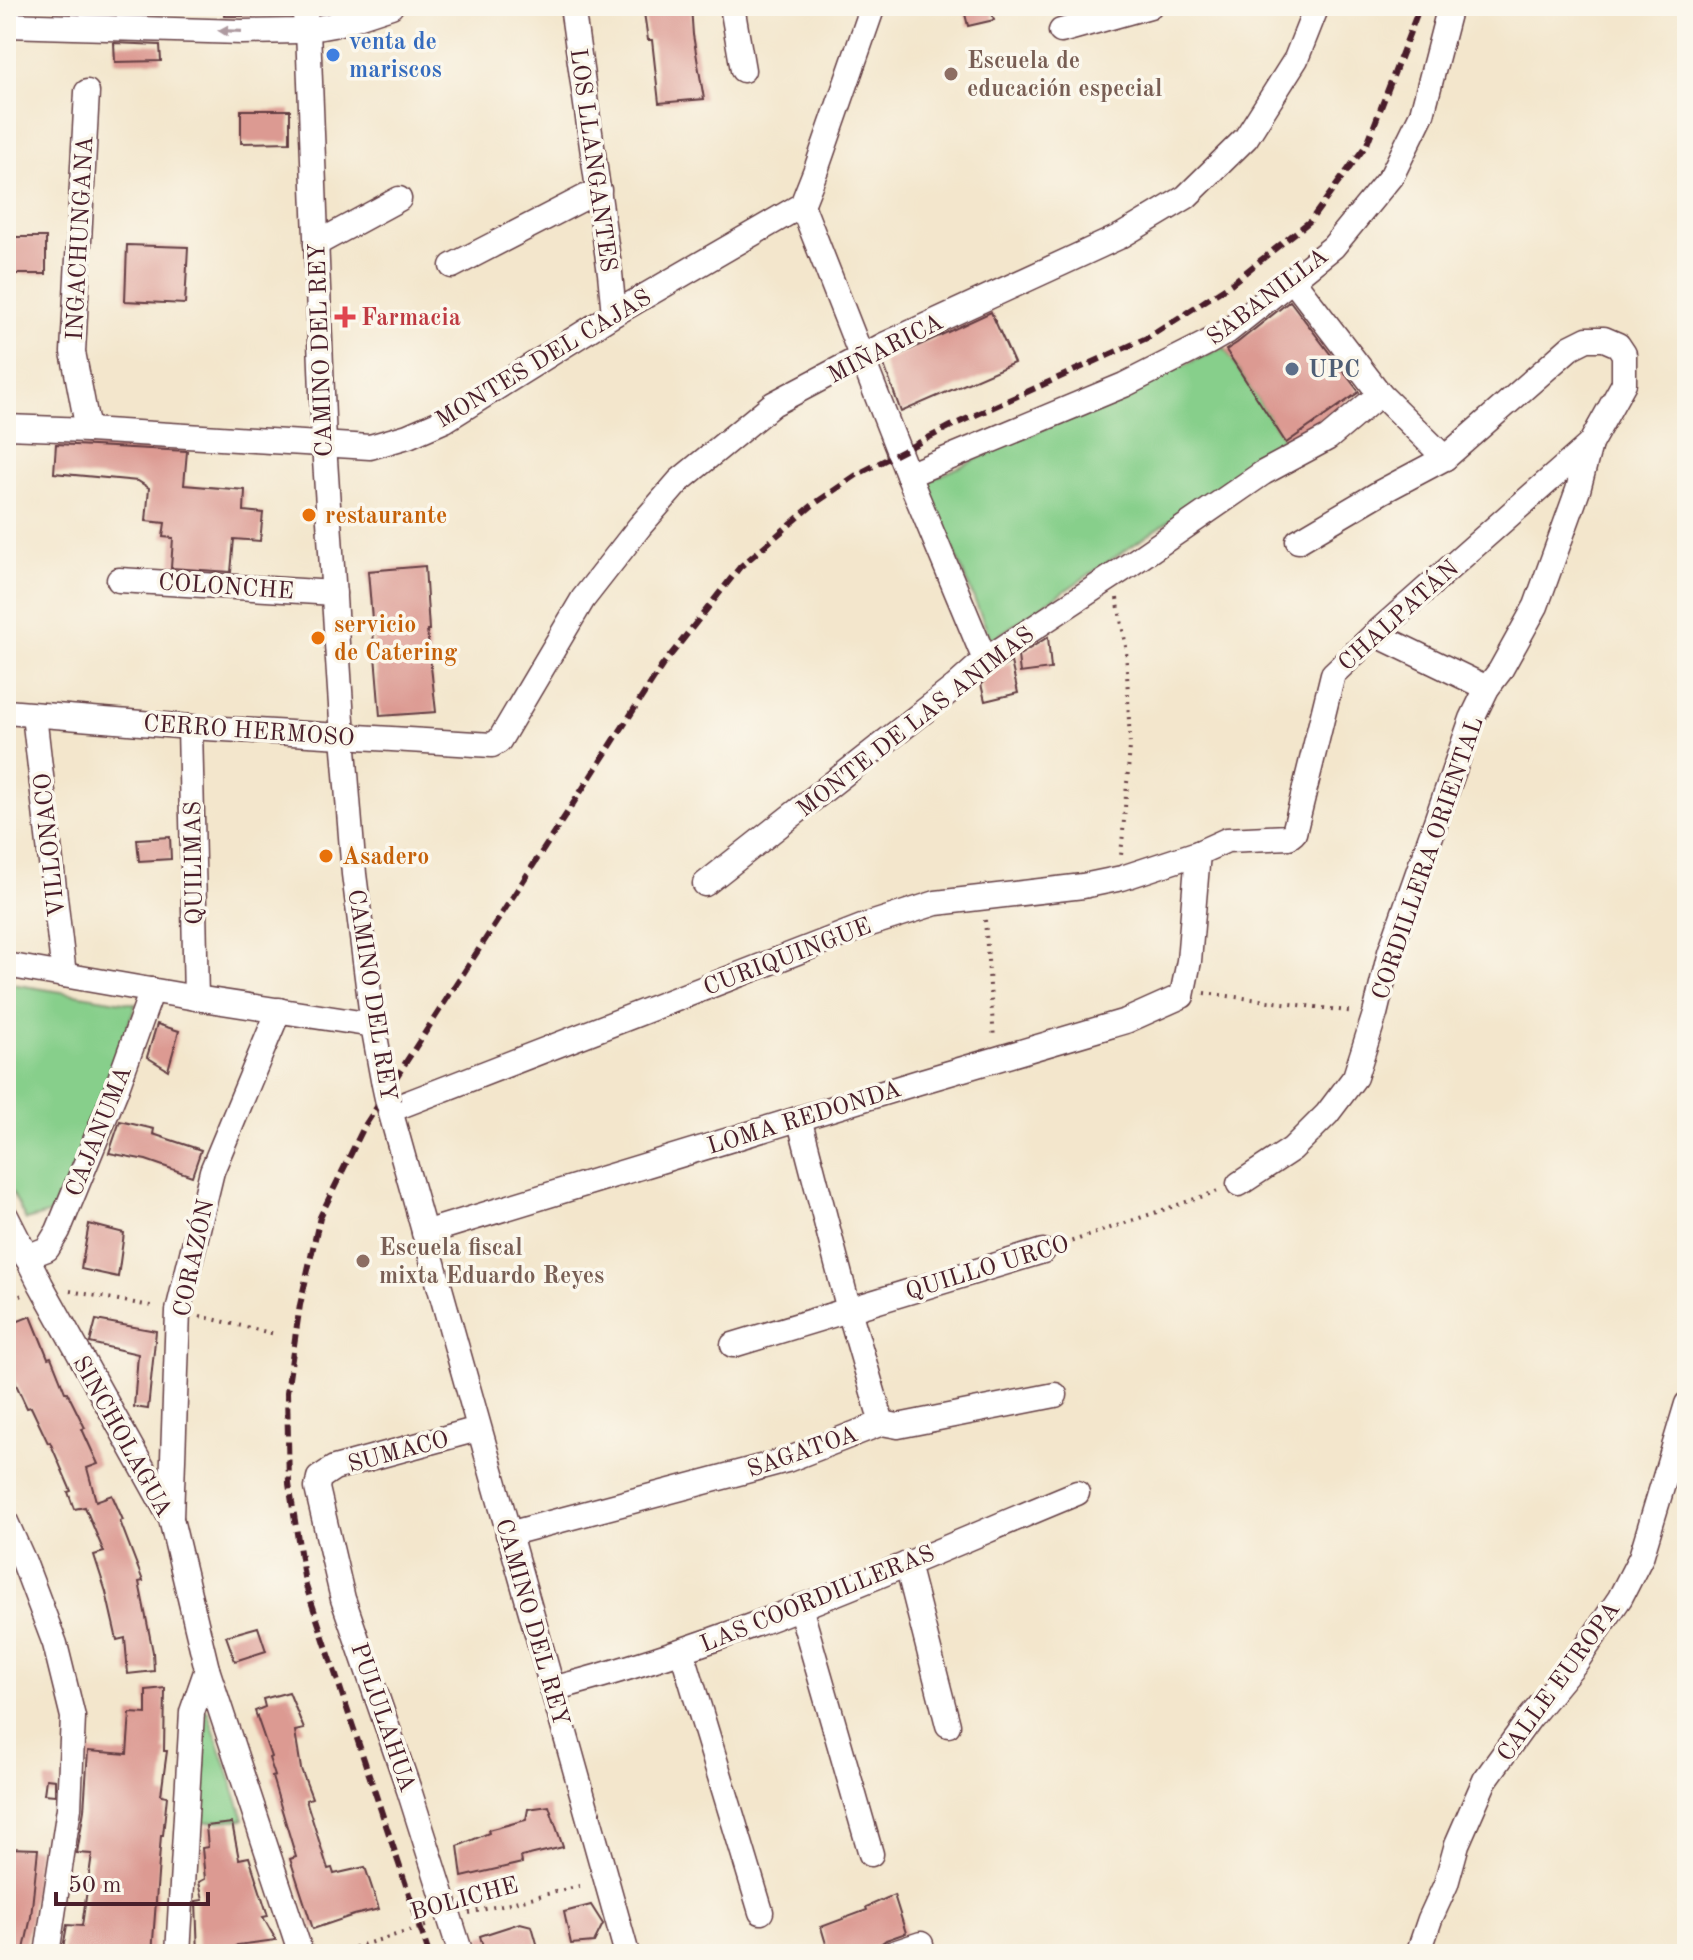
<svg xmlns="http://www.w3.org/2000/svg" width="1693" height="1960" font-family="'Old Standard TT',serif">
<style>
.green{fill:#87cf8b;stroke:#68775b;stroke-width:2}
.building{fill:#dc9a92}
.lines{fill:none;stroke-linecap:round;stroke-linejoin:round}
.minor-casing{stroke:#633d43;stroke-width:27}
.path{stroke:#633d43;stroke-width:4;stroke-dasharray:2 6;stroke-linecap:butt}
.minor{stroke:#fff;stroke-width:24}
.rail{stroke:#4a1f2b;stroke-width:6;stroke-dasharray:12 6;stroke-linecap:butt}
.minor-bridge-casing{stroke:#633d43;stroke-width:27;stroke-linecap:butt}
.minor-bridge{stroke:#fff;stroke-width:24}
.oneway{fill:#ae9aa0}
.shop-dot{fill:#3f7fe0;stroke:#fbf7ec;stroke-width:3}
.education-dot{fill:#8d6e63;stroke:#fbf7ec;stroke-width:3}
.health-dot{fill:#e0444e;stroke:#fbf7ec;stroke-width:3}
.service-dot{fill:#5c6f8a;stroke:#fbf7ec;stroke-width:3}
.food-dot{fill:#e8710a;stroke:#fbf7ec;stroke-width:3}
.labels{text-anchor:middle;stroke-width:7;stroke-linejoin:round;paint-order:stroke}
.shop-label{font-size:24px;font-weight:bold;fill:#366cbe;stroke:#fbf7ec;text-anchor:start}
.education-label{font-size:24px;font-weight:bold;fill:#785e54;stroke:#fbf7ec;text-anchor:start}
.street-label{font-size:24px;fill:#4a1f2b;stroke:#fbf7ec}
.health-label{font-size:24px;font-weight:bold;fill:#be3a42;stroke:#fbf7ec;text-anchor:start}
.service-label{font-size:24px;font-weight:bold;fill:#4e5e75;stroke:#fbf7ec;text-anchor:start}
.food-label{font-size:24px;font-weight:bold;fill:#c56008;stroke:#fbf7ec;text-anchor:start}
</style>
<rect width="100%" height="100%" fill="#fbf7ec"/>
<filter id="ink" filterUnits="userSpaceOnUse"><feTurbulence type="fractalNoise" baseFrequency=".0125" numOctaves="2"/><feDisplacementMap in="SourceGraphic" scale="16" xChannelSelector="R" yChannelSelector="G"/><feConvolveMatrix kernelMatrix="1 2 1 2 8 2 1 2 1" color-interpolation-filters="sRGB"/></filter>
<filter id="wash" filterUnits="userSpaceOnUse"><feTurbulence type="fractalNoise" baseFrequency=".006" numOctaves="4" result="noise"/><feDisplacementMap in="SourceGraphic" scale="32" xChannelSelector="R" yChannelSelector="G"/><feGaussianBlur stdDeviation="1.8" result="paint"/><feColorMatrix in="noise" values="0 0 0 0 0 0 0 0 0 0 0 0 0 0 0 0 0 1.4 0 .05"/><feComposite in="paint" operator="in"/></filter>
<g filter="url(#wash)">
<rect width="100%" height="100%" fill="#f3e6cc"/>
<g class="green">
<path d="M1224,347L1286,443L991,640L926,482Z"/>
<path d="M6,983L136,1004L59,1211L26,1220L6,1180Z"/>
<path d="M198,1710H207L244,1819L194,1823Z"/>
</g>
<g id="blocks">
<g class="building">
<path d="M276,6L277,16H224V7Z"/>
<path d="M643,6H691L693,35L704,99L659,103L652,40H648Z"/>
<path d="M963,6H990L994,20L968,26Z"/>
<path d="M114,43L160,45L161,61L115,62Z"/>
<path d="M241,110H290V142L241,143Z"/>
<rect x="6" y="237" width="40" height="37"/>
<path d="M127,245L188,247L185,304L125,301Z"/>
<path d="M1290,301L1359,392L1286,443L1226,350L1237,343Z"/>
<path d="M991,312L1014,363L901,412L883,362Z"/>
<path d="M56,444L187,451L184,485L245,490L244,511L263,513L260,541L234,539L231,572L171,568L173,538L163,537L165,523L146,521L149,488L138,481L54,473Z"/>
<path d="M425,566L429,630H427L436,712L380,716L368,571Z"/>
<path d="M1048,637L1051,669L1020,673L1018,656Z"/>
<path d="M1011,662L1018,693L985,701L981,684L994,672Z"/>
<path d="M170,837L171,859L139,861L137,839Z"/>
<path d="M157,1024L179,1031L168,1070L147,1057Z"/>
<path d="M120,1121L154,1129L153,1134L201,1150L192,1176L146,1160L109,1153Z"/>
<path d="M89,1224L124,1233L118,1277L81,1269Z"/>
<path d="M31,1316L48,1358L51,1357L65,1392H67L85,1428L82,1429L98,1464L87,1468L96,1501L112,1495L123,1520L120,1521L143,1581L139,1582L153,1652L154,1671L128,1674L125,1638L117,1640L106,1592L94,1555L104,1552L85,1507L74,1509L68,1492L71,1491L50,1442L48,1443L31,1407L27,1408L6,1363V1326Z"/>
<path d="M96,1320L156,1331L148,1409L134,1407L138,1354L90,1343Z"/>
<path d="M258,1627L266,1651L235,1661L226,1636Z"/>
<path d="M165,1688L164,1751H167L161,1795L167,1796L163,1835H161L152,1954H62L67,1925L82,1926L92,1854L77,1853L84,1810L88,1751L127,1754L130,1713L146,1714V1690Z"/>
<path d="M289,1692L304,1729L295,1731L301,1769L312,1798L306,1800L328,1869L332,1868L334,1874L365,1867L379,1909L354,1915L313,1929L290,1859L296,1857L272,1777L275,1776L269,1758L271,1757L255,1711L265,1707L263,1699Z"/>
<path d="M46,1779L55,1780V1795L44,1794Z"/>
<path d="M549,1806L563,1847L521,1857L522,1863L462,1877L458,1846L489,1833L488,1830L526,1820L528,1809Z"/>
<path d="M232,1823L239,1859L249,1857L268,1916L263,1917L276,1940L237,1945L238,1948L198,1954L196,1901L203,1900L199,1882L205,1879L202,1848L208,1847L206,1826Z"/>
<path d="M6,1848L38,1849L31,1917L23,1954H6Z"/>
<path d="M894,1895L906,1933L886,1940L879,1945L855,1951V1954H829L821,1927L867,1910L866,1907Z"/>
<path d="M591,1905L603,1924L594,1942L571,1944L564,1912Z"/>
<path d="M520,1923L532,1926L540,1954H522L519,1950L503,1954H485L480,1936Z"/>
</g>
</g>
</g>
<g filter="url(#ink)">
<use href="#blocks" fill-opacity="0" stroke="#633d43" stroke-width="2"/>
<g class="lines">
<g class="minor-casing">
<g id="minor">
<path d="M303,6L308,30L324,444L343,736L354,874L373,1025L383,1080"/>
<path d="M572,6L610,273L614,314"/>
<path d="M732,6L743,70"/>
<path d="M6,25L242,32L300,31L333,25L391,6"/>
<path d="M1061,31L1150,6"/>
<path d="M87,92L73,352L88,430"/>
<path d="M802,205L908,475L985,660"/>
<path d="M316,244L399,199"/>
<path d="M452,266L599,190"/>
<path d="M1292,279L1380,394L1445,458"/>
<path d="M6,427L88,430L370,447L408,436L445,420L614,314L802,205L817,167L873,6"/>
<path d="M908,475L1124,385L1207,343L1228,331L1333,247L1392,175L1422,114L1450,6"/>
<path d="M119,580L334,593"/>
<path d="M1375,634L1487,688"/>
<path d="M6,712L190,727L492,745L499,741L583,599L640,526L679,481L773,404L884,345L1121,236L1186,197L1246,138L1296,59L1317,6"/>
<path d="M34,715L64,975"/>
<path d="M190,727L196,998"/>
<path d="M705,884L956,686L985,660L1128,566L1263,473L1328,438L1380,394"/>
<path d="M6,965L196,998L373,1025"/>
<path d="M388,1103L627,1954"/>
<path d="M390,1110L867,925L936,903L1083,886L1122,878L1198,853L1227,840L1289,837L1294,833L1333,674L1375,634L1590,444"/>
<path d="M799,1118L849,1310L882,1423"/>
<path d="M1239,1184L1292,1149L1327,1114L1355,1077L1375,1014L1390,952L1472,719L1487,688L1500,671L1536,606L1578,490L1590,444L1624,383V354L1618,345L1604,339H1587L1571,347L1445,458L1381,492L1298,541"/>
<path d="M6,1216L41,1285L171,1519L207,1669L301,1954"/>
<path d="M424,1233L919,1082L1126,1021L1182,996L1189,961L1198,853"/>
<path d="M26,1257L47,1249L58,1231L116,1090L152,990"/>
<path d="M733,1345L1043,1251"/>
<path d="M882,1423L898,1426L1055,1395"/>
<path d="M171,1518L178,1311L212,1171L279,1010"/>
<path d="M6,1522L24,1562L55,1644L73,1717L69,1808L47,1954"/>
<path d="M508,1534L787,1460L882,1423"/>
<path d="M907,1564L948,1725"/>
<path d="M800,1607L871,1854"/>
<path d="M682,1651L761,1912"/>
<path d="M552,1689C733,1643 905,1564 1077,1493"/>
<path d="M178,1954L192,1712L207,1669"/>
<path d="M461,1954L409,1790L343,1599L317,1488L319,1478L334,1468L478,1429"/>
<path d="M891,1954L921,1944"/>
<path d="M1418,1954L1430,1919L1446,1884L1457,1844L1485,1780L1529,1719L1577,1661L1620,1598L1641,1557L1687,1404"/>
</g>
</g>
<g class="path">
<path d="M1117,598L1126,647L1130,747L1121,856"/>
<path d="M985,920L994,1039"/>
<path d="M1204,993L1354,1012"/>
<path d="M1064,1244L1218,1191"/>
<path d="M70,1291L156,1307"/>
<path d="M6,1304L24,1294"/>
<path d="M200,1316L275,1334"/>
<path d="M469,1913L584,1885"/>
<path d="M332,1954L429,1925"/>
</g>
<use href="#minor" class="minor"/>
<path class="rail" d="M429,1954L305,1583L289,1484L287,1392L300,1305L320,1217L364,1127L662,666L740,567L814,504L858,474L951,426L1149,337L1231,284L1310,221L1367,144L1420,6"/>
<g class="minor-bridge-casing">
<path id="minor-bridge" d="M383,1080L388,1103"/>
</g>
<use href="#minor-bridge" class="minor-bridge"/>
</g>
<defs><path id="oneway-solid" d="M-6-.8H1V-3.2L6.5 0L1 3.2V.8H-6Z" transform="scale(2)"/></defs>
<use class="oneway" href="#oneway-solid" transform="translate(230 31) rotate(-178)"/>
</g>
<circle class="shop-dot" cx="333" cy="55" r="8"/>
<g class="education-dot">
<circle cx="951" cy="74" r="8"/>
<circle cx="363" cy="1261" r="8"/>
</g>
<path class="health-dot" d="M341 305h8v8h8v8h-8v8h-8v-8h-8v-8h8z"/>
<circle class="service-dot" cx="1292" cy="369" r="8"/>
<g class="food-dot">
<circle cx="309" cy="515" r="8"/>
<circle cx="318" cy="638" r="8"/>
<circle cx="326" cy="856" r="8"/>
</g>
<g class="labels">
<g class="shop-label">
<text x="349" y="49">venta de<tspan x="349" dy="28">mariscos</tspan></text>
</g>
<g class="education-label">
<text x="967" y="68">Escuela de<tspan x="967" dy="28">educación especial</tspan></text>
<text x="379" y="1255">Escuela fiscal<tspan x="379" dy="28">mixta Eduardo Reyes</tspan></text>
</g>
<g class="street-label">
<text transform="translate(594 160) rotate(82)" y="8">LOS LLANGANTES</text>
<text transform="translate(79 238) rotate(-87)" y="8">INGACHUNGANA</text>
<text transform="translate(1267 296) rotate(-37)" y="8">SABANILLA</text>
<text transform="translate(885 348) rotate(-27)" y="8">MIÑARICA</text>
<text transform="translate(320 350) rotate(-92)" y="8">CAMINO DEL REY</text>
<text transform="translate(543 358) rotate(-31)" y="8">MONTES DEL CAJAS</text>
<text transform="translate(226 586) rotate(4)" y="8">COLONCHE</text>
<text transform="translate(1398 615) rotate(-42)" y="8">CHALPATÁN</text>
<text transform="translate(915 721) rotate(-38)" y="8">MONTE DE LAS ANIMAS</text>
<text transform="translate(249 730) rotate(4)" y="8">CERRO HERMOSO</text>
<text transform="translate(49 845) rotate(-96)" y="8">VILLONACO</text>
<text transform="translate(1427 858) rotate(-71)" y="8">CORDILLERA ORIENTAL</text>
<text transform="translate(193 863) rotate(-91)" y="8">QUILIMAS</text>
<text transform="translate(787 956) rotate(-21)" y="8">CURIQUINGUE</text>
<text transform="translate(373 995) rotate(81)" y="8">CAMINO DEL REY</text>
<text transform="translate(804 1117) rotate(-17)" y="8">LOMA REDONDA</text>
<text transform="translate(98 1131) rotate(-68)" y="8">CAJANUMA</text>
<text transform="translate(193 1258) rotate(-78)" y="8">CORAZÓN</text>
<text transform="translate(987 1267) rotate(-17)" y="8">QUILLO URCO</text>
<text transform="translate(123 1436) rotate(61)" y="8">SINCHOLAGUA</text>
<text transform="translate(398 1451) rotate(-15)" y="8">SUMACO</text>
<text transform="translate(802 1451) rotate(-19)" y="8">SAGATOA</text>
<text transform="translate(817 1598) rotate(-22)" y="8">LAS COORDILLERAS</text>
<text transform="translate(533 1622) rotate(74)" y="8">CAMINO DEL REY</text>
<text transform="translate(1558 1681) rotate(-54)" y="8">CALLE EUROPA</text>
<text transform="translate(384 1717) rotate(71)" y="8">PULULAHUA</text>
<text transform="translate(464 1898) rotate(-15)" y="8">BOLICHE</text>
</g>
<g class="health-label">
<text x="361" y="325">Farmacia</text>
</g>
<g class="service-label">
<text x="1308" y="377">UPC</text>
</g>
<g class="food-label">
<text x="325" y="523">restaurante</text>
<text x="334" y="632">servicio<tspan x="334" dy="28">de Catering</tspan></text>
<text x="342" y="864">Asadero</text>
</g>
</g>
<rect width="1693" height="1960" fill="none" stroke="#fbf7ec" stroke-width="32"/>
<path d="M56 1892v12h152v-12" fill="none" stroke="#4a1f2b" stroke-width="4"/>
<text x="68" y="1892" font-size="24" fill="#4a1f2b" stroke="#fbf7ec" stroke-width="6" paint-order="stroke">50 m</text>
</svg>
